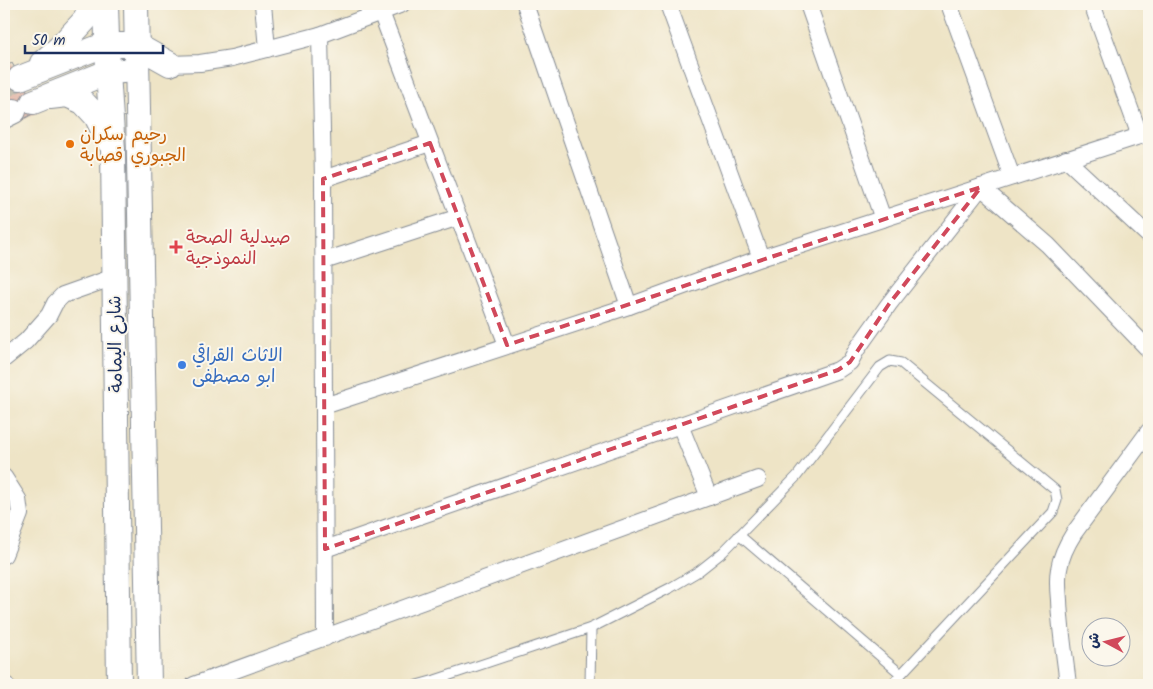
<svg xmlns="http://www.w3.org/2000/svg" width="1153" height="689" font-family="Kalam,'Playpen Sans Arabic',sans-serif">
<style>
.building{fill:#dca898}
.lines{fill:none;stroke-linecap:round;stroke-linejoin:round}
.secondary-tunnel{stroke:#c4c0b1;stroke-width:24;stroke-dasharray:24 12;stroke-linecap:butt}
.lane-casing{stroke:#848a92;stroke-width:11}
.street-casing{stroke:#848a92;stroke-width:18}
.secondary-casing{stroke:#848a92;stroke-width:26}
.lane{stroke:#fff;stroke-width:9}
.street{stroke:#fff;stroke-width:16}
.secondary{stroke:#fff;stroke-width:24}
.marked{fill:none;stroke:#d1495b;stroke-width:4;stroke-dasharray:10 6;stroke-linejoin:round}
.food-dot{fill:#e8710a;stroke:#fbf7ec;stroke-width:2}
.health-dot{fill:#e0444e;stroke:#fbf7ec;stroke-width:2}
.shop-dot{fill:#3f7fe0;stroke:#fbf7ec;stroke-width:2}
.labels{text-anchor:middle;stroke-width:4;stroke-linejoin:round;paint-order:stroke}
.food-label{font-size:18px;fill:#c56008;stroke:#fbf7ec;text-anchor:start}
.health-label{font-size:18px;fill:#be3a42;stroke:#fbf7ec;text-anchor:start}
.street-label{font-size:18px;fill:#1b2f5e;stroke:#fbf7ec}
.shop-label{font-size:18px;fill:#366cbe;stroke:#fbf7ec;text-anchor:start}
</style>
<rect width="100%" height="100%" fill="#fbf7ec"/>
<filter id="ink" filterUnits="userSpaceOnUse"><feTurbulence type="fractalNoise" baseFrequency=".02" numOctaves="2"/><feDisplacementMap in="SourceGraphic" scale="10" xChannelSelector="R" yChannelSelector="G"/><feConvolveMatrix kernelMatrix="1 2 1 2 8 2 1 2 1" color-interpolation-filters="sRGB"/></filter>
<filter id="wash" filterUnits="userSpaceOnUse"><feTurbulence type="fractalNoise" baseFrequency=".0096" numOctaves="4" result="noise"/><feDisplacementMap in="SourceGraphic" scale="20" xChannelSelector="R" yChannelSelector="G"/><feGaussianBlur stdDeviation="1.12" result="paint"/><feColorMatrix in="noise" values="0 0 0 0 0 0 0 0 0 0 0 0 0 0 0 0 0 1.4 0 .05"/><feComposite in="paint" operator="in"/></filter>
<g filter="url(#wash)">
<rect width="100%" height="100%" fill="#eee4c6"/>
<g id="blocks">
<path class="building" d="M12,63L38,111L20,121L4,91V67Z"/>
</g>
</g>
<g filter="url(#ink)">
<use href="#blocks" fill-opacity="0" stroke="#848a92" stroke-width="1"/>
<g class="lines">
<path class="secondary-tunnel" d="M4,86L20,78"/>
<g class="lane-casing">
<g id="lane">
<path d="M739,535L901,674"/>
<path d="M417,685L435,680L591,628L670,588L699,571L723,552L797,476L880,367L890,361L901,363L1055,490L1057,500L1053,512L891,685"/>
<path d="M590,685L591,628"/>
</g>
</g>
<g class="street-casing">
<g id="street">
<path d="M263,4L267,49"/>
<path d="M380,4L381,12L507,345"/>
<path d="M525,4L629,306"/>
<path d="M668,4L761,258"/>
<path d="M808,4L883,219"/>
<path d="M949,4L1012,177"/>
<path d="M1092,4L1140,136"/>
<path d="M320,35L323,179L325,638"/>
<path d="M170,64L200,63L232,58L320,35L402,4"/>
<path d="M1066,159L1149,236"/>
<path d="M323,179L430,143"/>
<path d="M324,261L459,217"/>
<path d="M4,359L26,341L49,315L55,303L63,295L114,277"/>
<path d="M324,406L629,306L761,258L1149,133"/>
<path d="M680,425L709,497"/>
<path d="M4,477L18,499L20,514L4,555"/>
<path d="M325,549L838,370L850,362L857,349L889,304L981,187L1048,245L1149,350"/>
<path d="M4,684L6,685"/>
<path d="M194,685L758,479"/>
<path d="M1068,685C1065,657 1060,629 1059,600C1058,590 1057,579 1059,569C1061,556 1067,544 1074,533L1149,431"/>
</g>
</g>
<g class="secondary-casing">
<g id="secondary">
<path d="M106,4L108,72L113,150L119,685"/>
<path d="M136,4L149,685"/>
<path d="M42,63L59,48L85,20L92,4"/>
<path d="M20,78L99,47L107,45H136L170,64"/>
<path d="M50,97L67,95L83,102L96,116L109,142"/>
<path d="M33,102L108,72L123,71"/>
<path d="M4,116L14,111"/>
</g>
</g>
<use href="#lane" class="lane"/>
<use href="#street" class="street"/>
<use href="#secondary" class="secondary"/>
</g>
</g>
<path class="marked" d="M430,143L507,345L981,187L889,304L850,362L838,370L325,549L323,179Z"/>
<circle class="food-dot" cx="70" cy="144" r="5"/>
<path class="health-dot" d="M173.5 239.5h5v5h5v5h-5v5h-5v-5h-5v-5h5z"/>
<circle class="shop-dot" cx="182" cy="365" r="5"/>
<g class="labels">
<g class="food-label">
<text x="80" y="140">رحيم سكران<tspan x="80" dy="21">الجبوري قصابة</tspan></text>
</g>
<g class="health-label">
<text x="186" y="243">صيدلية الصحة<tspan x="186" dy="21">النموذجية</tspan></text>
</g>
<g class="street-label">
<text transform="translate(115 344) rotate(-91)" y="6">شارع اليمامة</text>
</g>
<g class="shop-label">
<text x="192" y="361">الاثاث القراقي<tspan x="192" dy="21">ابو مصطفى</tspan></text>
</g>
</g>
<rect width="1153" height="689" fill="none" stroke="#fbf7ec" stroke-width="20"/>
<g transform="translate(1106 642) rotate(277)"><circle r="24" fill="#fbf7ec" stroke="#a1a7b3"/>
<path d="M0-4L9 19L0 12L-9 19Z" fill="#d1495b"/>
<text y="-8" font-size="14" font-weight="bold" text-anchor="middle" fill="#1b2f5e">ش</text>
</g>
<path d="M25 45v8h138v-8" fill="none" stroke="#1b2f5e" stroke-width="2.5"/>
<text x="32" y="45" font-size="15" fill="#1b2f5e" stroke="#fbf7ec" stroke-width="4" paint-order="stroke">50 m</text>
</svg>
